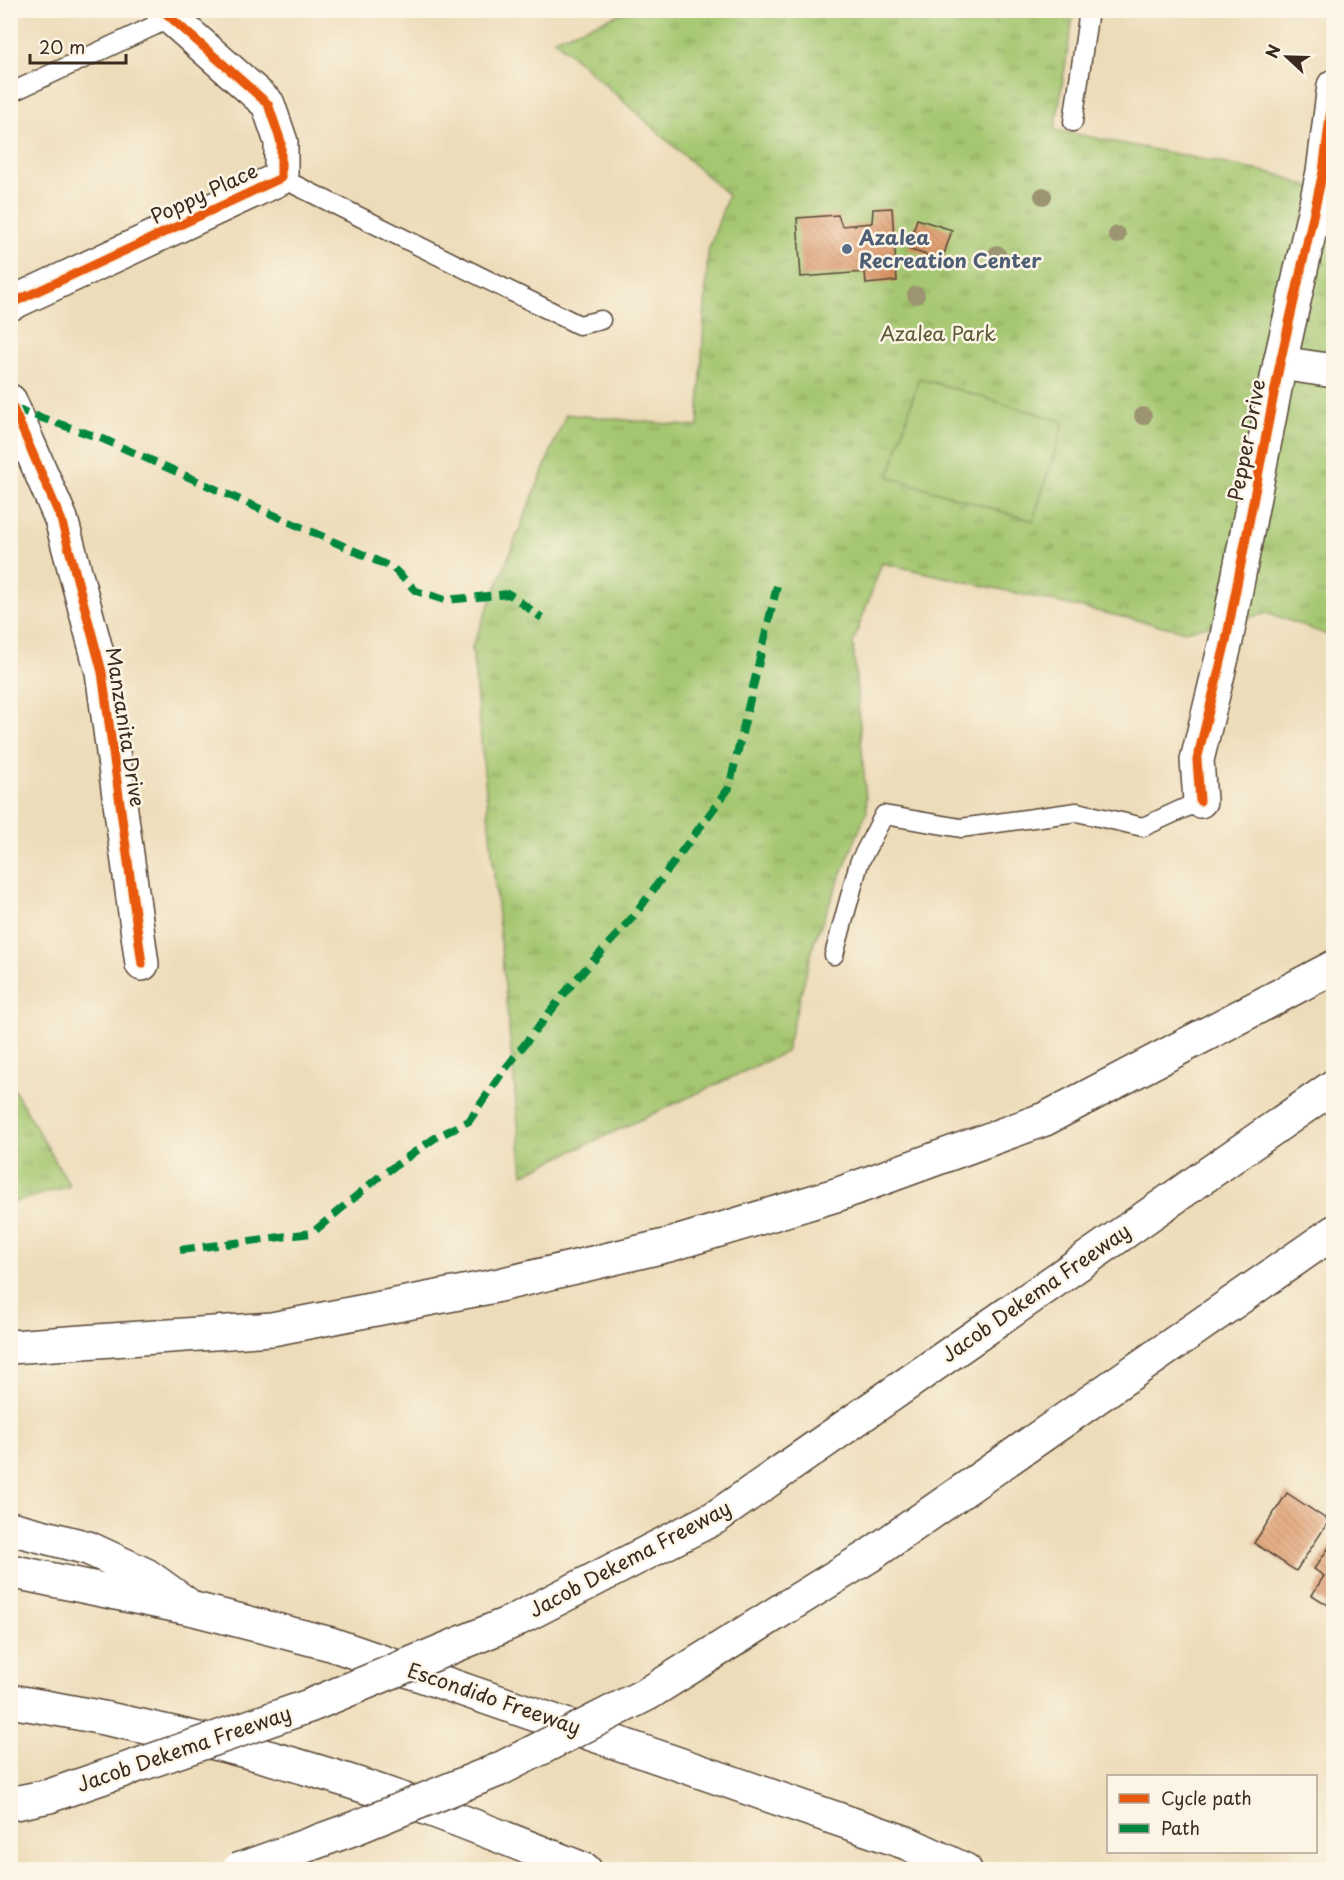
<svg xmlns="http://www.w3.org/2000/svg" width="1344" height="1880" font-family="'Playpen Sans',sans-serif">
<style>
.grass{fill:url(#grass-tufts);stroke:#707848;stroke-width:1.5}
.pitch{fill:#a5c771;stroke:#707848;stroke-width:1.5}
.building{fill:url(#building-back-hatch)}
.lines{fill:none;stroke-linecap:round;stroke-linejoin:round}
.service-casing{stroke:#564535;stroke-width:21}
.minor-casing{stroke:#564535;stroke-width:36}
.tertiary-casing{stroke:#564535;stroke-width:36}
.motorway-casing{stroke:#564535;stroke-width:36}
.service{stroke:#fff;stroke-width:18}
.minor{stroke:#fff;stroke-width:33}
.tertiary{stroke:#fff;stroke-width:33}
.motorway{stroke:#fff;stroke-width:33}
.motorway-bridge-casing{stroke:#564535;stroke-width:36;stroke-linecap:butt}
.motorway-bridge{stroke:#fff;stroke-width:33}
.quiet{stroke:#00873e;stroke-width:8;stroke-dasharray:15 8;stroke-linecap:butt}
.cycleway-casing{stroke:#fcf5e5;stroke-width:13}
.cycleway{stroke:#e8590c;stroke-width:9}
.tree{fill:#9d9472}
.service-dot{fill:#5c6f8a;stroke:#fcf5e5;stroke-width:2}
.labels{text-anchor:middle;stroke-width:5;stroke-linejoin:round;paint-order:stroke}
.street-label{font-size:20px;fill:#3b2a1e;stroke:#fcf5e5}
.service-label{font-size:20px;font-weight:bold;fill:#4e5e75;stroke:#fcf5e5;text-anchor:start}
.park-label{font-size:20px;fill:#5b5937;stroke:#fcf5e5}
</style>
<defs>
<pattern id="grass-tufts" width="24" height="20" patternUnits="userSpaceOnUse" patternTransform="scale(1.5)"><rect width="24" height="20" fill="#a5c771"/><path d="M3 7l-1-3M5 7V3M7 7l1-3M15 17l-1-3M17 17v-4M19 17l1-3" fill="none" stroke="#88a25c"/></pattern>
<pattern id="building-back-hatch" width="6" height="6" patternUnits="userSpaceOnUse" patternTransform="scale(1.5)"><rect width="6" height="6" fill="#db9261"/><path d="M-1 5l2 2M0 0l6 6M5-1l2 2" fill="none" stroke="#b3774f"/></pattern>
</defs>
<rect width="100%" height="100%" fill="#fcf5e5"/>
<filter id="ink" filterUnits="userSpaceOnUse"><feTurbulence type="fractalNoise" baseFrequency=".0167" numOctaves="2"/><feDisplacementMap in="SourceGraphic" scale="12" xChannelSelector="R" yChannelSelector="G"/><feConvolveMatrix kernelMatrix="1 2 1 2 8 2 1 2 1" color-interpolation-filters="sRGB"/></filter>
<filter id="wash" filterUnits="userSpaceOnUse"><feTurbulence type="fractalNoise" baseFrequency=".008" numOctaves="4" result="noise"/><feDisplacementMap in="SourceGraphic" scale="24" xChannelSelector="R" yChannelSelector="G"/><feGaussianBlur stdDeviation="1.35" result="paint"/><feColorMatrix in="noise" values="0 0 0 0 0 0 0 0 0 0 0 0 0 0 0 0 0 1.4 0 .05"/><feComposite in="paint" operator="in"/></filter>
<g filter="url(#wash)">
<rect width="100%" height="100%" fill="#eddcb9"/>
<g class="grass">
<path d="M628,11H1074L1055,130L1276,174L1333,196V637L1269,613L1185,631L882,563L853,643L867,811L814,942L786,1052L523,1174L472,647L566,414L698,427L708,252L728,195L554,39Z"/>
<path d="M10,1083L70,1186L11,1203H10Z"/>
</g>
<path class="pitch" d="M919,378L1064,422L1033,521L889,477Z"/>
<g id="blocks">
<g class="building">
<path d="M892,208L897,281L866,284L865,272L801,277L797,218L838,215L842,226L872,223L873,209Z"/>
<path d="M917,219L952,230L942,260L908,249Z"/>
<path d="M1287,1493L1329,1521L1296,1571L1254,1543Z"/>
<path d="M1334,1540V1609L1312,1595L1324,1576L1314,1569Z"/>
</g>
</g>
</g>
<g filter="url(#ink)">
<use href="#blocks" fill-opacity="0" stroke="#564535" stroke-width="1.5"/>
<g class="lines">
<g class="service-casing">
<g id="service">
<path d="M10,93L171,18"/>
<path d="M1073,122L1089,10"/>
<path d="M281,178L579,325L601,320"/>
<path d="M834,955L859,863L884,815L961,828L1077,812L1143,827L1200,801"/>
</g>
</g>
<g class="minor-casing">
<g id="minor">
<path d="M10,304L281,178V142L268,104L162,10"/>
<path d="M10,401L61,519L102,672L142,964"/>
<path d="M1200,801L1197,760L1226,641L1280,363"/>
</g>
</g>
<g class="tertiary-casing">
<path id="tertiary" d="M1334,86L1323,172L1280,363L1334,371"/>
</g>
<g class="motorway-casing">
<g id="motorway">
<path d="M10,1347L272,1329L495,1286L669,1245L839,1194L1045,1119L1334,967"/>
<path d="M716,1517L1334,1086"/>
<path d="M10,1528L88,1548L146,1575L185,1603"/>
<path d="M10,1571L194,1609L331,1644L907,1843L965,1870"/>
<path d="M788,1606L869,1556L1334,1232"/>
<path d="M10,1701C113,1718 217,1741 316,1771C407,1798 497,1835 585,1870"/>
<path d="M10,1804L49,1796"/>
</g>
</g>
<use href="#service" class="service"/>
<use href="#minor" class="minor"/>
<use href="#tertiary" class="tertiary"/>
<use href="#motorway" class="motorway"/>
<g class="motorway-bridge-casing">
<g id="motorway-bridge">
<path d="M49,1796L309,1706L512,1622L716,1517"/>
<path d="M238,1870L355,1828L498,1770L649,1693L788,1606"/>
</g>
</g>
<use href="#motorway-bridge" class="motorway-bridge"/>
<g class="quiet">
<path d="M13,408L103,439L393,568L416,591L445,600L509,594L542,618"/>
<path d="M180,1250L312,1233L379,1177L435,1138L469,1121L502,1073L572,984L633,917L729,788L777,586"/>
</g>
<g class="cycleway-casing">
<g id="cycleway">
<path d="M10,304L281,178V142L268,104L162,10"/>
<path d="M10,401L61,519L102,672L142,964"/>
<path d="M1200,801L1197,760L1226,641L1280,363L1323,172L1334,86"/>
</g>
</g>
<use href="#cycleway" class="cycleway"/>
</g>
<g class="tree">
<circle cx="1043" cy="196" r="9"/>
<circle cx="1117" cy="235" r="9"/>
<circle cx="997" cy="254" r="9"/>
<circle cx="916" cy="295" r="9"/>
<circle cx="1143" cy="416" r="9"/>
</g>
</g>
<circle class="service-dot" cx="847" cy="249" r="6"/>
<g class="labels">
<g class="street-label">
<text transform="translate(204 194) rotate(-25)" y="7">Poppy Place</text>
<text transform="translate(1247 440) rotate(-79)" y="7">Pepper Drive</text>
<text transform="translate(125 727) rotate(81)" y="7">Manzanita Drive</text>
<text transform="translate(1036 1293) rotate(-35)" y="7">Jacob Dekema Freeway</text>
<text transform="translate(630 1559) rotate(-28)" y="7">Jacob Dekema Freeway</text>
<text transform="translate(494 1699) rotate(19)" y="7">Escondido Freeway</text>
<text transform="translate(184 1749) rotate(-19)" y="7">Jacob Dekema Freeway</text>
</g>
<g class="service-label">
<text x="859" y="245">Azalea<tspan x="859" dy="23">Recreation Center</tspan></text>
</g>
<g class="park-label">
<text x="938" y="341">Azalea Park</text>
</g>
</g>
<rect width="1344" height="1880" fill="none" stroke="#fcf5e5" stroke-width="36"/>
<rect x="1107" y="1775" width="210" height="78" fill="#fcf5e5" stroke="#afa495" stroke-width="1.5"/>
<rect x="1119" y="1794" width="30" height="9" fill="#e8590c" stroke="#afa495" stroke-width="1.5"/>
<text x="1161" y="1805" font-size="18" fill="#3b2a1e">Cycle path</text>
<rect x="1119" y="1824" width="30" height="9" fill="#00873e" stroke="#afa495" stroke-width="1.5"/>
<text x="1161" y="1835" font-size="18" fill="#3b2a1e">Path</text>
<g transform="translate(1287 57) rotate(292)" stroke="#fcf5e5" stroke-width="4.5" paint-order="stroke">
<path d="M0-4.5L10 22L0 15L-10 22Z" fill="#3b2a1e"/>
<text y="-9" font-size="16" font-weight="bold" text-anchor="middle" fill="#3b2a1e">N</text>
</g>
<path d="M30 54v9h96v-9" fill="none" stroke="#3b2a1e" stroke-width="3"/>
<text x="39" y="54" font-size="18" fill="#3b2a1e" stroke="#fcf5e5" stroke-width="4.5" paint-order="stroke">20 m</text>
</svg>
